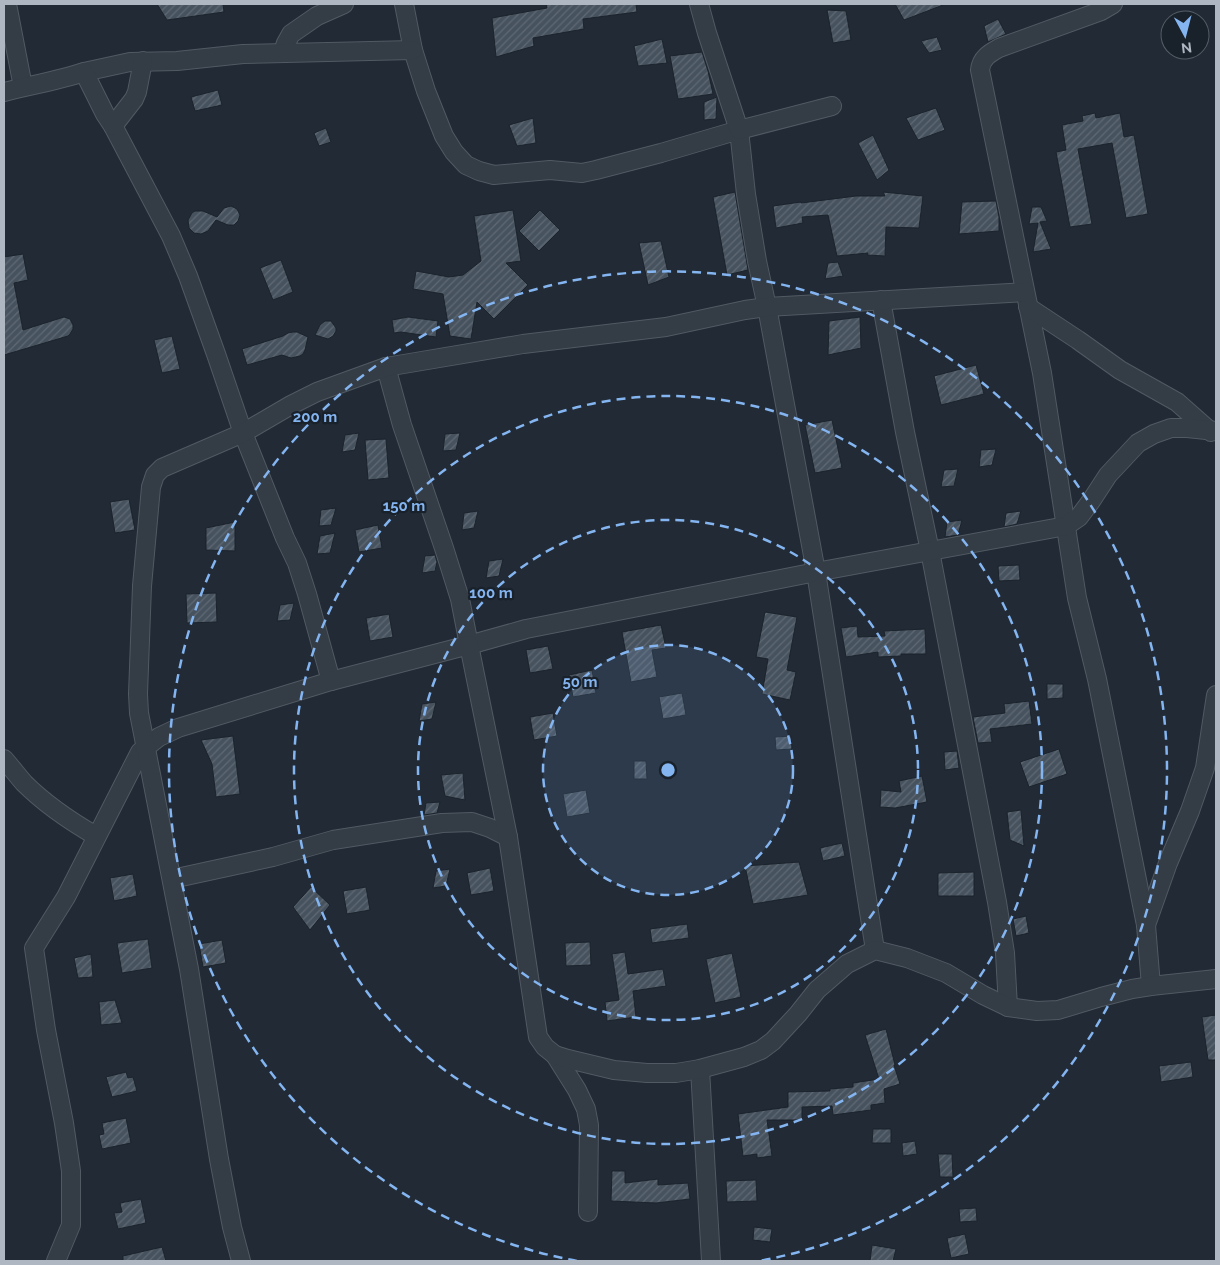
<svg xmlns="http://www.w3.org/2000/svg" width="1220" height="1265" font-family="Raleway,sans-serif">
<style>
.building{fill:url(#building-hatch);stroke:#1b232c}
.lines{fill:none;stroke-linecap:round;stroke-linejoin:round}
.minor-casing{stroke:#515a63;stroke-width:20}
.minor{stroke:#343c46;stroke-width:18}
.ring{fill:none;stroke:#84b5f1;stroke-width:2.5;stroke-dasharray:9 6}
.centre{fill:#84b5f1;stroke:#19212a;stroke-width:2.5}
.ring-label{font-size:15px;text-anchor:middle;font-weight:bold;fill:#84b5f1;stroke:#19212a;stroke-width:4.5;stroke-linejoin:round;paint-order:stroke}
</style>
<defs>
<pattern id="building-hatch" width="6" height="6" patternUnits="userSpaceOnUse" patternTransform="scale(1.25)"><rect width="6" height="6" fill="#47525f"/><path d="M-1 1l2-2M0 6l6-6M5 7l2-2" fill="none" stroke="#5f6974"/></pattern>
</defs>
<rect width="100%" height="100%" fill="#212a35"/>
<g class="building">
<path d="M157,4H223L224,12L167,20Z"/>
<path d="M546,4H636L637,12L583,19L584,29L533,38L534,46L496,57L492,18L547,8Z"/>
<path d="M895,4H943V5L904,20Z"/>
<path d="M827,10L846,11L851,40L833,43Z"/>
<path d="M998,19L1006,34L988,42L984,26Z"/>
<path d="M937,37L942,50L929,53L921,41Z"/>
<path d="M662,39L667,63L638,66L634,46Z"/>
<path d="M702,52L708,71L713,94L678,99L670,56Z"/>
<path d="M218,90L222,105L195,111L191,97Z"/>
<path d="M717,97L716,119L704,120V102Z"/>
<path d="M936,108L945,130L918,140L906,118Z"/>
<path d="M1095,113L1096,118L1120,113L1124,137L1134,135L1148,214L1126,218L1112,143L1078,149L1092,224L1070,227L1056,152L1066,150L1062,125L1083,121L1082,116Z"/>
<path d="M533,118L536,143L517,146L509,125Z"/>
<path d="M326,128L331,142L319,146L314,133Z"/>
<path d="M873,135L889,170L877,180L858,143Z"/>
<path d="M735,192L748,270L727,275L713,197Z"/>
<path d="M883,192L923,196L919,228L886,227L885,256L867,255L868,253L837,256L828,215L802,217L803,223L776,228L773,206L801,202V203L856,196H885Z"/>
<path d="M996,201L999,217V231L959,234L962,202Z"/>
<path d="M231,206L237,209L240,215L238,221L234,225H228L216,220L208,231L201,234L194,233L189,228L188,220L192,213L195,211H203L217,217L224,208Z"/>
<path d="M1032,207H1041L1047,221L1040,222L1051,249L1033,252L1038,223L1029,224Z"/>
<path d="M513,210L521,261L506,263L528,285L494,319L477,302L471,339L450,336L443,294L413,289L416,271L449,277L463,275L481,261L474,216Z"/>
<path d="M540,210L560,230L539,251L519,231Z"/>
<path d="M661,241L669,277L648,285L639,243Z"/>
<path d="M23,254L28,280L14,283L23,330L64,317L70,319L73,325V329L70,334L68,336L4,355V257Z"/>
<path d="M281,260L293,292L273,300L260,268Z"/>
<path d="M838,262L843,276L825,279L828,263Z"/>
<path d="M408,317L438,321L436,337L401,332L394,333L392,320Z"/>
<path d="M860,317L861,348L828,355L829,321Z"/>
<path d="M325,321H331L336,328V331L333,336L328,339L315,335L320,325Z"/>
<path d="M293,332H297L308,337L305,350L303,354L300,356L291,358L282,355L247,365L242,349L283,336L288,333Z"/>
<path d="M172,336L180,369L162,373L154,340Z"/>
<path d="M976,365L984,394L941,405L934,376Z"/>
<path d="M832,420L842,468L815,473L805,425Z"/>
<path d="M359,433L355,450L342,452L345,435Z"/>
<path d="M460,433L456,450L443,451L445,434Z"/>
<path d="M386,439L389,478L368,480L365,440Z"/>
<path d="M996,449L992,465L979,467L981,450Z"/>
<path d="M958,469L954,486L941,487L944,470Z"/>
<path d="M129,499L135,530L115,533L110,502Z"/>
<path d="M336,508L331,525L319,526L321,510Z"/>
<path d="M478,511L474,528L462,530L464,513Z"/>
<path d="M1021,511L1017,524L1004,527L1006,513Z"/>
<path d="M962,520L958,535L945,537L947,522Z"/>
<path d="M235,522V551L206,550V528Z"/>
<path d="M378,525L382,548L359,552L355,530Z"/>
<path d="M335,533L330,553L317,554L320,536Z"/>
<path d="M435,555L437,562L435,571L422,573L425,556Z"/>
<path d="M503,559L499,576L486,578L489,561Z"/>
<path d="M1019,565L1020,580L999,581L998,566Z"/>
<path d="M216,593L217,622L187,623L186,594Z"/>
<path d="M294,603L290,620L277,621L280,605Z"/>
<path d="M765,612L797,617L787,670L796,672L790,700L762,694L768,659L756,657Z"/>
<path d="M389,614L393,637L370,641L366,618Z"/>
<path d="M661,625L666,648L652,650L657,677L631,682L622,632Z"/>
<path d="M857,626L858,637L885,636L884,631L925,629L926,654H901V656L878,657V652L846,657L841,628Z"/>
<path d="M548,646L553,669L530,673L526,650Z"/>
<path d="M592,670L596,693L573,697L569,675Z"/>
<path d="M1047,684H1063V698L1047,699Z"/>
<path d="M682,693L686,715L663,719L659,697Z"/>
<path d="M1029,701L1032,724L990,729L992,742L978,743L973,717L1005,713L1004,704Z"/>
<path d="M436,702L432,719L419,721L422,704Z"/>
<path d="M553,713L557,736L534,740L530,717Z"/>
<path d="M233,736L240,794L216,797L212,764L201,740Z"/>
<path d="M791,736L792,749L776,750L775,737Z"/>
<path d="M1059,749L1067,774L1029,787L1020,762Z"/>
<path d="M957,751L959,768L945,770L944,752Z"/>
<path d="M634,761H646L647,779H634Z"/>
<path d="M463,773L465,800L445,796L441,775Z"/>
<path d="M922,776L927,802L895,808L880,807L881,790L901,792L899,781Z"/>
<path d="M586,790L590,813L567,817L563,794Z"/>
<path d="M440,802L437,813L424,815L426,803Z"/>
<path d="M1021,810L1024,846L1010,840L1007,812Z"/>
<path d="M842,843L845,856L823,861L820,848Z"/>
<path d="M799,862L808,895L753,904L745,866Z"/>
<path d="M490,868L494,891L471,895L467,873Z"/>
<path d="M450,869L446,886L433,888L436,871Z"/>
<path d="M974,872V896H938V873Z"/>
<path d="M133,874L137,896L114,901L110,878Z"/>
<path d="M311,887L330,905L310,930L293,907Z"/>
<path d="M366,887L370,910L347,914L343,891Z"/>
<path d="M1026,916L1029,933L1016,936L1013,919Z"/>
<path d="M687,924L689,938L652,943L650,929Z"/>
<path d="M148,939L152,968L122,973L117,943Z"/>
<path d="M222,940L226,963L203,967L199,944Z"/>
<path d="M590,942L591,965L566,966L565,943Z"/>
<path d="M625,952L628,974L663,969L666,986L633,991L636,1017L607,1021L605,1002L619,1000L612,954Z"/>
<path d="M732,953L741,997L715,1003L706,959Z"/>
<path d="M91,954L93,977L78,978L74,958Z"/>
<path d="M115,1000L122,1023L101,1025L99,1002Z"/>
<path d="M1216,1015V1060H1208L1202,1017Z"/>
<path d="M886,1029L895,1065H894L900,1084L884,1089L885,1103L871,1105V1110L833,1115L832,1106L802,1107V1120H767L772,1156L757,1158V1154L743,1156L738,1114L788,1107V1092L830,1091V1089L853,1087V1083L879,1079L865,1035Z"/>
<path d="M1191,1062L1193,1077L1161,1082L1159,1066Z"/>
<path d="M126,1072L128,1078L133,1077L137,1091L112,1097L106,1077Z"/>
<path d="M126,1118L131,1143L102,1149L99,1135L104,1134L102,1123Z"/>
<path d="M873,1129H891V1143H872Z"/>
<path d="M915,1141L917,1154L903,1156L902,1143Z"/>
<path d="M938,1154H952L953,1177H940Z"/>
<path d="M612,1171H625V1183L658,1179V1185L688,1183L690,1199L656,1203L611,1201Z"/>
<path d="M756,1180L757,1201L727,1202L726,1181Z"/>
<path d="M141,1199L146,1223L118,1229L114,1213L122,1212L120,1203Z"/>
<path d="M976,1208L977,1221L960,1222L959,1209Z"/>
<path d="M754,1227L772,1229L770,1242L753,1240Z"/>
<path d="M965,1234L969,1254L951,1258L947,1238Z"/>
<path d="M872,1245L896,1249L893,1261H870Z"/>
<path d="M162,1247L166,1261H123V1256Z"/>
</g>
<g class="lines">
<g class="minor-casing">
<g id="minor">
<path d="M7,4L23,87"/>
<path d="M404,4L413,50L426,91L444,136L454,152L466,165L479,171L494,175L550,170L582,173L596,170L661,153L739,130L746,194L757,261L767,307L816,572L875,950"/>
<path d="M699,4L707,33L739,130L832,106"/>
<path d="M1113,4L1101,11L999,48C990,53 981,58 980,70L1042,373L1077,598L1097,679L1146,925L1151,986"/>
<path d="M283,52L286,43L291,34L317,16L344,4"/>
<path d="M84,72L130,62L177,61L243,54L413,50"/>
<path d="M4,92C30,85 57,81 84,72L105,114L113,126L171,236L188,276L216,354L243,433L285,538L297,563L307,594L331,681"/>
<path d="M113,126L134,99L137,92L143,61"/>
<path d="M881,300L905,432L930,551L997,902L1005,953L1008,1007"/>
<path d="M1028,307L1078,340L1120,370L1177,402L1211,432"/>
<path d="M386,367L402,425L444,548L460,599L469,645L526,629L816,572L1066,526L1079,517L1091,501L1108,475L1138,443L1154,434L1171,428H1187L1216,431"/>
<path d="M4,759C11,767 17,775 24,783C45,804 70,821 96,836"/>
<path d="M172,879L273,857L333,840L442,823L472,822L490,828L508,837"/>
<path d="M1146,925L1168,863L1190,811L1205,768L1216,695"/>
<path d="M555,1055L577,1090L586,1109L589,1125L588,1212"/>
<path d="M700,1069L711,1261"/>
<path d="M56,1261L71,1225V1171L64,1123L46,1030L34,948L66,897L140,752L159,737L178,728L331,681L469,645L508,837L538,1037L545,1047L555,1055L568,1059L614,1070L647,1073H676L700,1069L744,1057L761,1050L773,1041L798,1014L817,990L847,964L875,950L907,958L946,973L983,995L1008,1007L1037,1011L1058,1010L1101,997L1132,989L1151,986L1216,979"/>
<path d="M241,1261L232,1227L219,1159L189,969L139,713L138,694L142,586L151,487L155,475L162,468L243,433L291,405L317,392L386,367L523,344L666,327L745,310L767,307L1025,292"/>
</g>
</g>
<use href="#minor" class="minor"/>
</g>
<circle cx="668" cy="770" r="125" fill="#84b5f1" fill-opacity=".12"/>
<g class="ring">
<circle cx="668" cy="770" r="125"/>
<circle cx="668" cy="770" r="250"/>
<circle cx="668" cy="770" r="374"/>
<path d="M577 1261A499 499 0 1 1 759 1261"/>
</g>
<circle cx="668" cy="770" r="8" class="centre"/>
<g class="ring-label">
<text x="315" y="422">200 m</text>
<text x="404" y="511">150 m</text>
<text x="491" y="598">100 m</text>
<text x="580" y="687">50 m</text>
</g>
<rect width="1220" height="1265" fill="none" stroke="#aeb7c2" stroke-width="10"/>
<g transform="translate(1185 35) rotate(173)"><circle r="24" fill="#19212a" stroke="#555d67"/>
<path d="M0-4L9 19L0 12L-9 19Z" fill="#84b5f1"/>
<text y="-8" font-size="14" font-weight="bold" text-anchor="middle" fill="#aeb7c2">N</text>
</g>
</svg>
